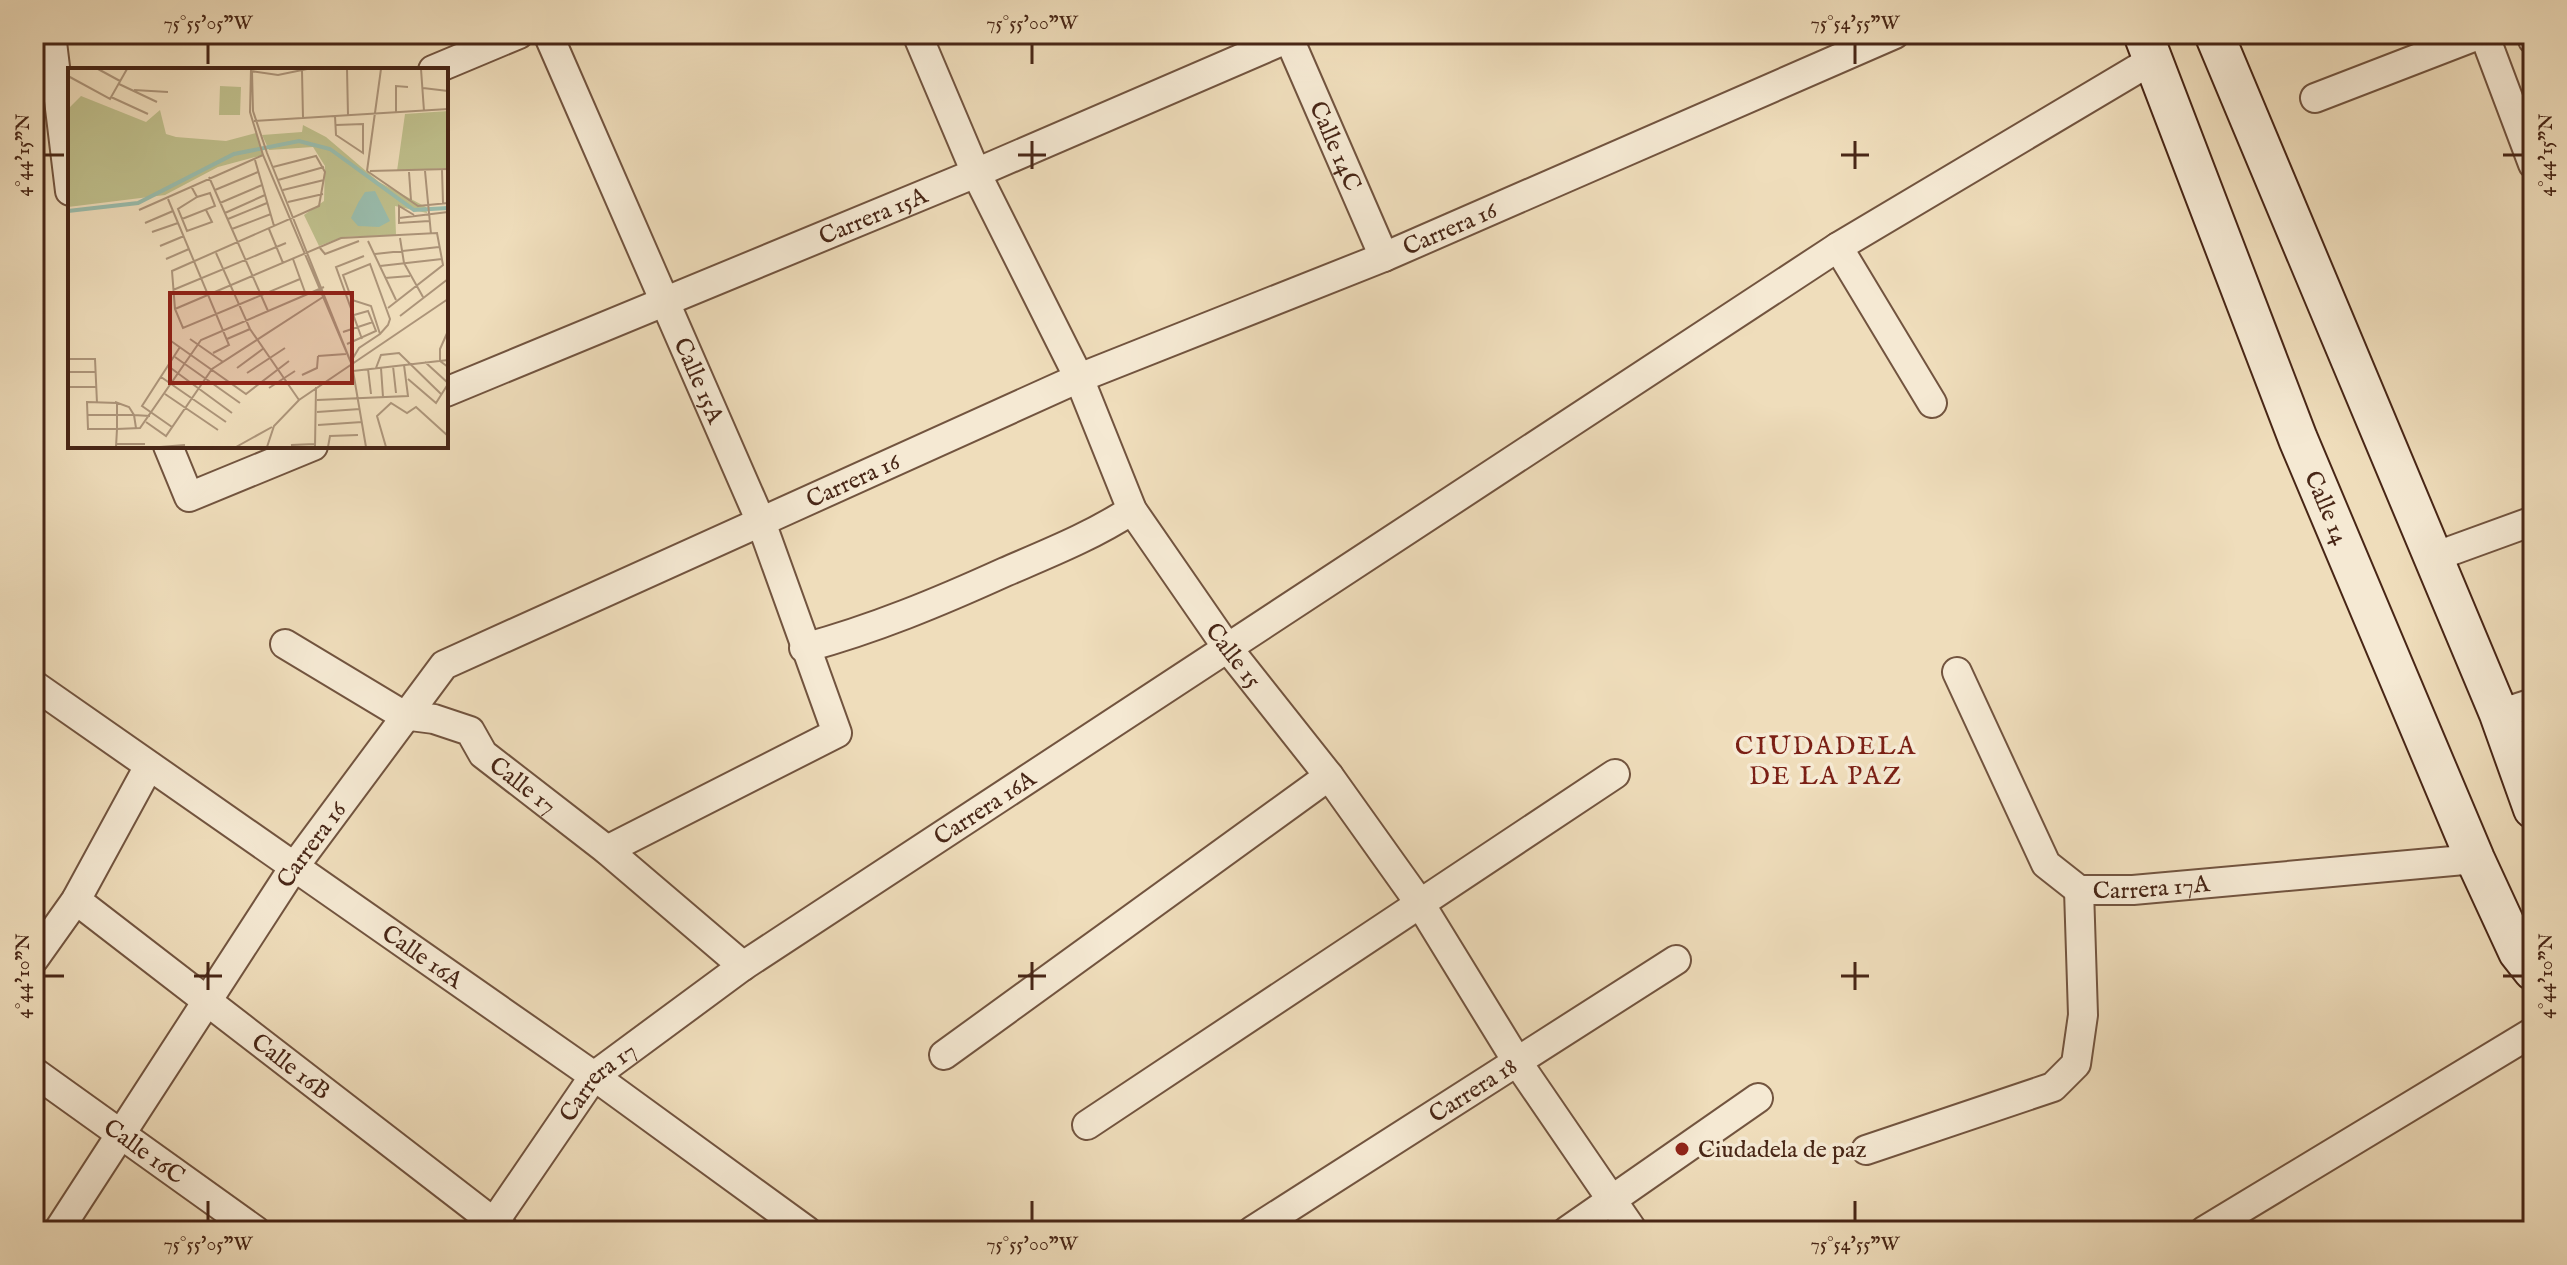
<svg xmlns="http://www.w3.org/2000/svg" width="2567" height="1265" font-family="'IM FELL English',serif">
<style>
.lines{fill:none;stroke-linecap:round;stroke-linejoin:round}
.minor-casing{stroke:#72543f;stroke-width:32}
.secondary-casing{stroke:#482616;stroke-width:42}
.minor{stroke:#f5e9d3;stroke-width:28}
.secondary{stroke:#f5e9d3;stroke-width:38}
.ticks{fill:none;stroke:#482616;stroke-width:3}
.poi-dot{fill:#8f2418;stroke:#f5e9d3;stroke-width:3}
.labels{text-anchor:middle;stroke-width:7;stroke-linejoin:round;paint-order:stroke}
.street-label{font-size:24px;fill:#482616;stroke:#f5e9d3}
.poi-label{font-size:24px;fill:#482616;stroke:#f5e9d3;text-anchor:start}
.neighbourhood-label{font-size:26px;letter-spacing:2px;fill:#7a1f14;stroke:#f5e9d3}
.inset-river{fill:none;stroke:#9abcac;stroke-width:4}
.inset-road{fill:none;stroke:#ac9479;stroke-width:2}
.view{fill:#8f2418;fill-opacity:0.15;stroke:#8f2418;stroke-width:4}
.inset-edge{fill:none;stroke:#482616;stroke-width:4}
.neatline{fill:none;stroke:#482616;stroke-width:3}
.ticks-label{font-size:20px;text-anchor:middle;fill:#482616}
</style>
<rect width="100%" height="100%" fill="#efddbb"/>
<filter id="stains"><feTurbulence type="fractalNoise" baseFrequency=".0025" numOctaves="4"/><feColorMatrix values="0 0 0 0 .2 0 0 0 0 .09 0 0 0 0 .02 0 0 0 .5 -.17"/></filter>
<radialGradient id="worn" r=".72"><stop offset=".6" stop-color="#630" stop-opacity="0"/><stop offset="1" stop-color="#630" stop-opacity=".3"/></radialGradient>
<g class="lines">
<g class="minor-casing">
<g id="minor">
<path d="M51,34L70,191"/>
<path id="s1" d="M548,34L761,522L837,733L607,850"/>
<path id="s2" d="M917,34L976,173L1079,378L1132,510L1226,646L1329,776L1421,905L1518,1063L1633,1231"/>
<path id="s3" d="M1287,34L1384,257"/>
<path d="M2484,34L2533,164"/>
<path d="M2531,34L2533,40"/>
<path d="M433,70L519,34"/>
<path d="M2315,98L2481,34"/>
<path d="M1838,247L1932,403"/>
<path id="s4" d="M446,392L976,173L1298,34"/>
<path d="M168,446L189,497L313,446"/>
<path d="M2434,557L2533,521"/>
<path id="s5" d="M285,644L403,715L434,719L470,731L483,754L607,850L743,966"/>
<path d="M804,648C874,629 939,602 1005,572C1049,553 1092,536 1132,510"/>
<path id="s6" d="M1957,672L2046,864L2079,890H2133L2475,859"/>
<path id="s7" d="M34,685L594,1076L807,1231"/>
<path d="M2499,714L2533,703"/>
<path id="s8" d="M76,900L505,1231"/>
<path d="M34,959L76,900L149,766"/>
<path d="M944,1055L1329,776"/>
<path id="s9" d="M34,1072L256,1231"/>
<path d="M1087,1125L1615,774"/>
<path d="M1866,1150L2053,1087L2076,1064L2083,1015L2079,890"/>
<path id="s10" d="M58,1231L294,867L444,665L1079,378L1384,257L1895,34"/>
<path id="s11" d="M488,1231L594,1076L743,966L1838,247L2154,59"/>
<path id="s12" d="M1252,1231L1676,960"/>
<path d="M1567,1231L1758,1098"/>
<path d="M2204,1231L2533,1032"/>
</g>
</g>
<g class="secondary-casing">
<g id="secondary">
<path id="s13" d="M2143,34L2298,439L2475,859L2518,952L2533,971"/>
<path d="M2214,34L2499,714L2533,809"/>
</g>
</g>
<use href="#minor" class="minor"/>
<use href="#secondary" class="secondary"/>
</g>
<path class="ticks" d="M208,44V64M1032,44V64M1855,44V64M1032,141V169M1855,141V169M44,155H64M1018,155H1046M1841,155H1869M2503,155H2523M208,962V990M1032,962V990M1855,962V990M44,976H64M194,976H222M1018,976H1046M1841,976H1869M2503,976H2523M208,1201V1221M1032,1201V1221M1855,1201V1221"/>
<circle class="poi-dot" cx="1682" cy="1149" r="8"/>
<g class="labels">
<g class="street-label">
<text dy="8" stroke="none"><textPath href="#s3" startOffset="122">Calle 14C</textPath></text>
<text dy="8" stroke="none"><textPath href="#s4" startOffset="462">Carrera 15A</textPath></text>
<text dy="8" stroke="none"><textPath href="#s10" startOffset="1782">Carrera 16</textPath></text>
<text dy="8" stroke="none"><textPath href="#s1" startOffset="378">Calle 15A</textPath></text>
<text dy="8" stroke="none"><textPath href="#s10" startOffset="1134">Carrera 16</textPath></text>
<text dy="8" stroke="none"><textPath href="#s13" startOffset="508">Calle 14</textPath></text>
<text dy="8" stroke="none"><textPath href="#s2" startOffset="700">Calle 15</textPath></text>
<text dy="8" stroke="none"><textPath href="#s5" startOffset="284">Calle 17</textPath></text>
<text dy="8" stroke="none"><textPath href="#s11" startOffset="662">Carrera 16A</textPath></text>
<text dy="8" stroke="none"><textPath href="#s10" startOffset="462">Carrera 16</textPath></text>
<text dy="8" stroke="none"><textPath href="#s6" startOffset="326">Carrera 17A</textPath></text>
<text dy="8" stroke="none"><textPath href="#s7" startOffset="474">Calle 16A</textPath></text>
<text dy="8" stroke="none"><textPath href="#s8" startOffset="272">Calle 16B</textPath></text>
<text dy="8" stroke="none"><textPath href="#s11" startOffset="186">Carrera 17</textPath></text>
<text dy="8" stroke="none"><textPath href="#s12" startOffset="262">Carrera 18</textPath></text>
<text dy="8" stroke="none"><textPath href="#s9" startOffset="136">Calle 16C</textPath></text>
</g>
<g class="poi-label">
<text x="1698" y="1157">Ciudadela de paz</text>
</g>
<g class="neighbourhood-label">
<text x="1826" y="754">CIUDADELA<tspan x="1826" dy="30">DE LA PAZ</tspan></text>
</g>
</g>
<g transform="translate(68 68)">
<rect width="380" height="380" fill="#efddbb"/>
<path d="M152,18L173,19L172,47H151ZM13,28L78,54L92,42L98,66L108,69L158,73L188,65L195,87L150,99L97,127L0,139V41ZM380,43V100L329,103L337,46ZM235,57L258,69L311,114L358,139L359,145L327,138L328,167L275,169L251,178L236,147L256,133L257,98L245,79L201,82L194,67L234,64Z" fill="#bfbf8c"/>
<path d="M307,123L322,153L311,159L290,158L283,150L290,135L297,124Z" fill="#9abcac"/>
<path class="inset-river" d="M0,143L70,135L166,86L231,73L262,81L346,142L380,140"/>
<path class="inset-road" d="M30,1L52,13M183,1L182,44L195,87L284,297M279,1L280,47M353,1L356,43M183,3L210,7L239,1M234,3L235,50M184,4L185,43L199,85L284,297M0,8L42,31L59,1M51,16L89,34M355,20L380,23M66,22L100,24M43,29L80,46M328,44V18L340,19M267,48L268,67L295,85V56L268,57M186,53L380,41M187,92L206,158M205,99L248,88L257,104L251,138L104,203L107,241L115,260L232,211M374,102L375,135M299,103L313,1M299,103L350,138L380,135M302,103L380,101M357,103L363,166M341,104L343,132M141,109L200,243M210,112L256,99M123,118L129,129L110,141L119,163L144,154L138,142M147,122L190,104M215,122L256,112M100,131L161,277L145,285M220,134L255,126M152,135L194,117M71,142L195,87M157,145L197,127M346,147L331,138V155L361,153M331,150L380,144M114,151L147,138L142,125L129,129M160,151L199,135M77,155L105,143M164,161L203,146M201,161L215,195M84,164L110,155M332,170L336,195L355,229M300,173L328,232M92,178L116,168M252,180L257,186L291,173M148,185L182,261L231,332M307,186L371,179M98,191L121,181M225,191L238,227M312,198L374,191M317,210L342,208M105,222L218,175M107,241L273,170L369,165L375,197L320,240M332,248L380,211M380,263L372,281V293L380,299M275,264L305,254M122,271L155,294M159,271L182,261M294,271L268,199L296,188M103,273L178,326L221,293M279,276L308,263L300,243L286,247M250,288L278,286M107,289L172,335M285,290L291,280L312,266L320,257L322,251L302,196L275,207L284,232L303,238L312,266M0,291H27L29,335M357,294L380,315M100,298L164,345M325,298L328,325M169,300L196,280M308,300L313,287L331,285L373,326M313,300L315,329M300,301L303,326M285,303L380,292M285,303L298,379M0,304H28M179,305L217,280M234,307L249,300L250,288M93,309L158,354M340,311L368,335L380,316M0,319H29M201,320L227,303M97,326L150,362M249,332L340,328L336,297M19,334L49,335V361H20ZM47,334L61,339L66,347L82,348M249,344L292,341M19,347H66L68,360M78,354L98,368L144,301L255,229M250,357L294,354M104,359L74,338L112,279M48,376H77M223,377L247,376M48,379L49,361L72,360L133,272L256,219M92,379L117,377M168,379L204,359M199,379L206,358L231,332L380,231M247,379L248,319M260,379L262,368L290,367M318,379L309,348L323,335L339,345L348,339L380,368"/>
<path class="view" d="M102,225H284V315H102Z"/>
<rect width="380" height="380" class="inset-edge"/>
</g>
<rect width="2567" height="1265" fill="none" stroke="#efddbb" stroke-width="88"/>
<rect x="44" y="44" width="2479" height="1177" class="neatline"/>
<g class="ticks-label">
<text x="208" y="29">75°55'05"W</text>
<text x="1032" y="29">75°55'00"W</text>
<text x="1855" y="29">75°54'55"W</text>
<text transform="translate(22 155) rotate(-90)" y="7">4°44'15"N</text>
<text transform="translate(2545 155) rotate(-90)" y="7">4°44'15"N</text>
<text transform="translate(22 976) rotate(-90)" y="7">4°44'10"N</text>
<text transform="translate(2545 976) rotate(-90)" y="7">4°44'10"N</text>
<text x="208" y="1250">75°55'05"W</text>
<text x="1032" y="1250">75°55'00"W</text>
<text x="1855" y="1250">75°54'55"W</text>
</g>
<rect width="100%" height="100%" filter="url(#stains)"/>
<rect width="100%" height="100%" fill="url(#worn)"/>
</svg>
